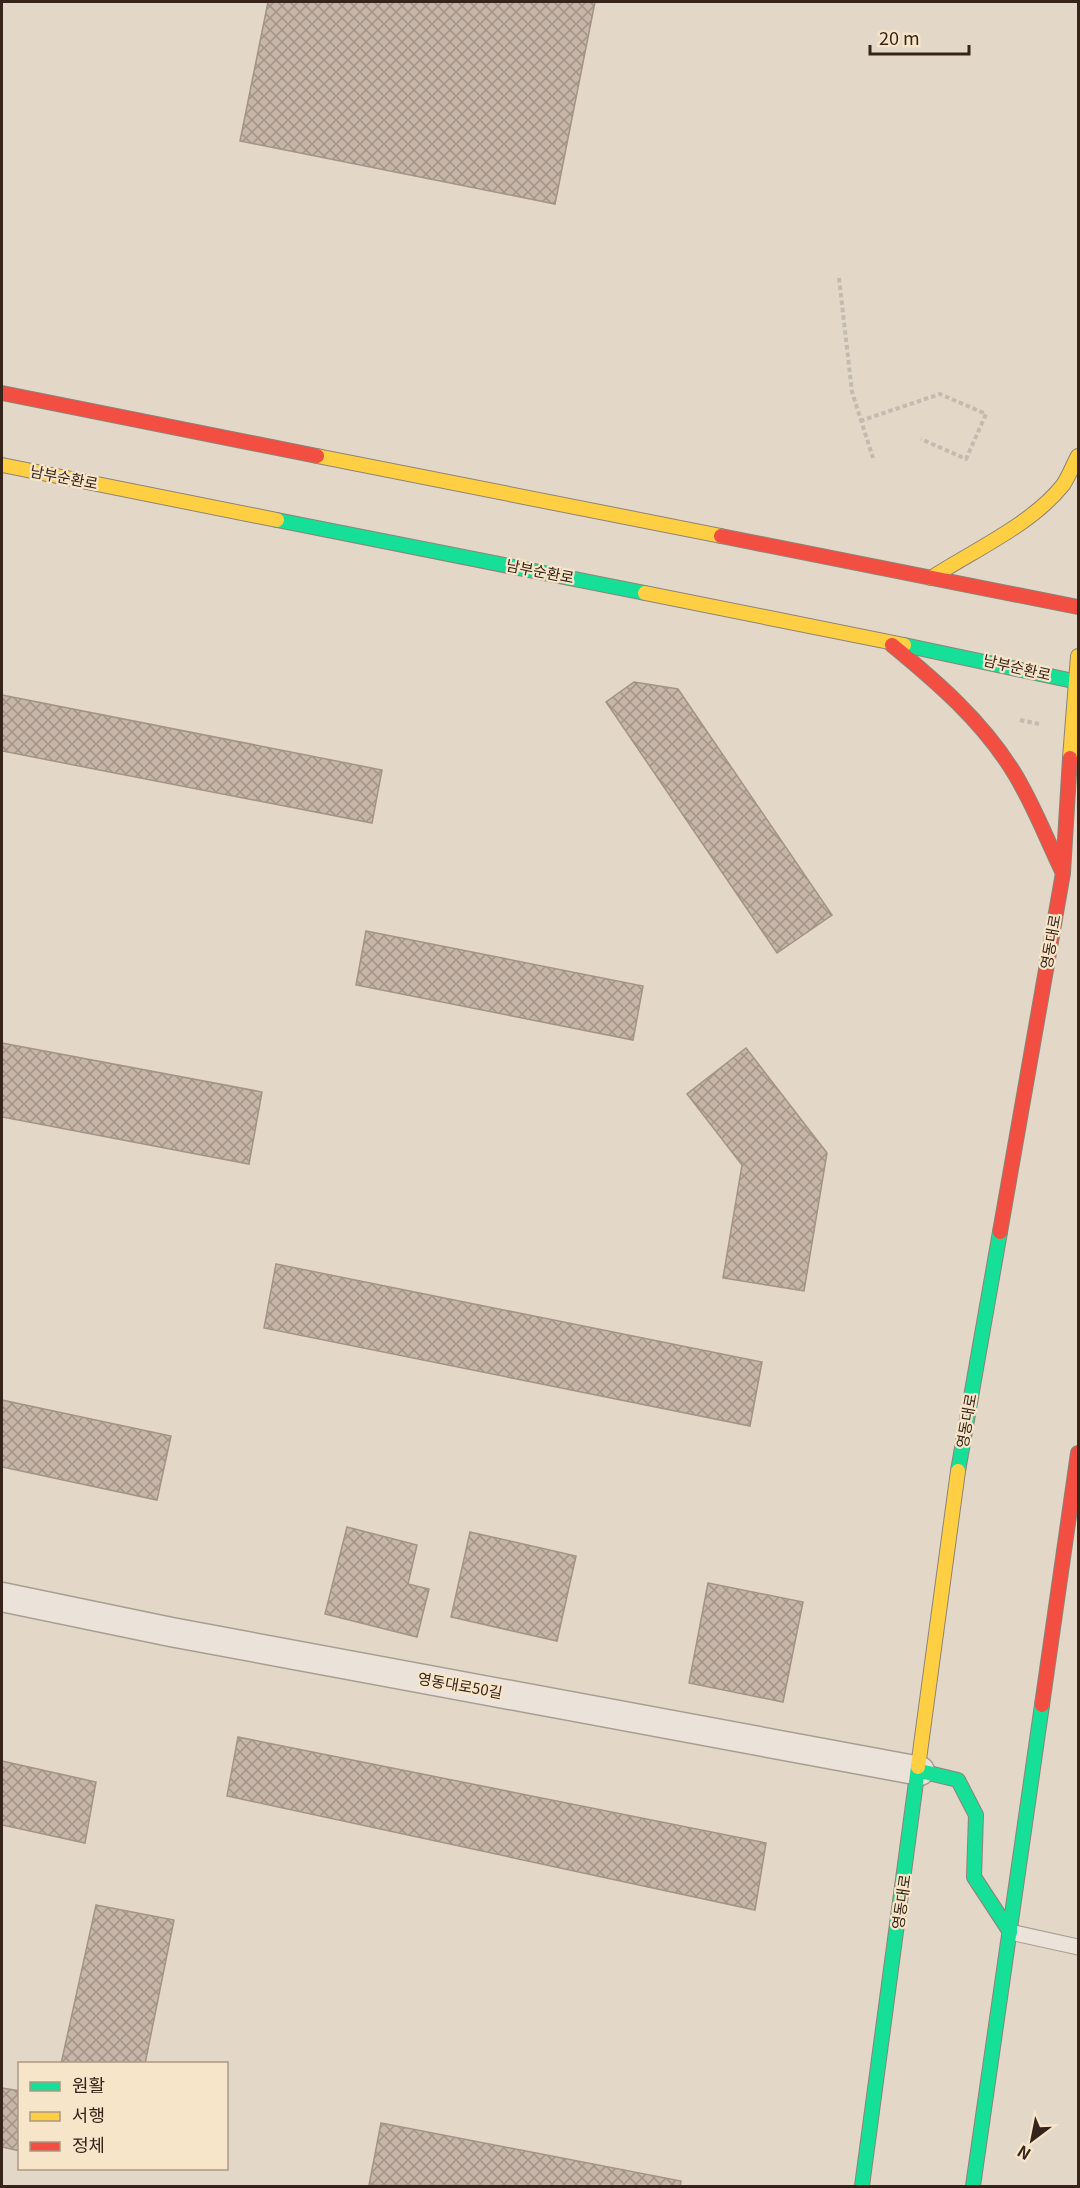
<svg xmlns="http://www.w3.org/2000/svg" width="1080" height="2188" font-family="Georgia,'Noto Sans KR',serif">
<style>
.building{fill:url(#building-cross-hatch);stroke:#a39387;stroke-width:1.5}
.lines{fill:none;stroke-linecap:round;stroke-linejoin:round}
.lane-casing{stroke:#a89d91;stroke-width:17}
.street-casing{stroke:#a89d91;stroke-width:31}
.fast-casing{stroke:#8d8378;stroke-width:16}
.slow-casing{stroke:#8d8378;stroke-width:16}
.jam-casing{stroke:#8d8378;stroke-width:16}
.path{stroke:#c3bab0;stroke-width:4;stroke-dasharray:4.5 3;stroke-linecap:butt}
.lane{stroke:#ebe3d9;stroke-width:15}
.street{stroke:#ebe3d9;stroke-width:28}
.fast{stroke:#16e098;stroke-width:14}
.slow{stroke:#ffcf43;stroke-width:14}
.jam{stroke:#f24e42;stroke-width:14}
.labels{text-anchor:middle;stroke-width:4.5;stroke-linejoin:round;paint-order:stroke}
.street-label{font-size:15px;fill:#36241a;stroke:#f7e5ca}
</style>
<defs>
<pattern id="building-cross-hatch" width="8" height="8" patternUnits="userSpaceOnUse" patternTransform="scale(1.5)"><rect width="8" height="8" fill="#c7b5a8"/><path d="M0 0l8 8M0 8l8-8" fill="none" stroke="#a29388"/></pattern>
</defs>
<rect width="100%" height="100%" fill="#e3d8c7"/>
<g class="building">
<path d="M268,2H595L555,204L240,141Z"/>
<path d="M634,682L678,689L832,915L777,953L606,702Z"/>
<path d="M2,695L382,770L372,823L2,751Z"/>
<path d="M366,931L643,986L633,1040L356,985Z"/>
<path d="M2,1043L262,1092L249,1164L2,1117Z"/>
<path d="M746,1048L827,1153L804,1291L723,1278L742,1165L687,1094Z"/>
<path d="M276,1264L762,1362L750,1426L264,1328Z"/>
<path d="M2,1400L171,1436L157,1500L2,1467Z"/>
<path d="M347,1527L417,1545L408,1584L429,1589L417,1637L325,1614Z"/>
<path d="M470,1532L576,1556L557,1641L451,1617Z"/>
<path d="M708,1583L803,1602L783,1702L689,1683Z"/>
<path d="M238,1737L766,1843L755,1910L227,1796Z"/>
<path d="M2,1761L96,1782L85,1843L2,1825Z"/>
<path d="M96,1905L174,1920L145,2064H61Z"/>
<path d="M2,2088L20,2091V2151L2,2147Z"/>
<path d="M381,2123L681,2181L680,2186L369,2185Z"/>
</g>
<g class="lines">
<g class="lane-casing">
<path id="lane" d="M1010,1932L1078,1947"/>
</g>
<g class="street-casing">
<path id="street" d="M2,1597L171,1632L920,1771"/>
</g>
<g class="fast-casing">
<g id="fast">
<path d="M277,520L645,593"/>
<path d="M904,645L1078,682"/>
<path d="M958,1471L1000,1232"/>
<path d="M920,1771L958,1780L976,1815L974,1877L1010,1932"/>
<path d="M862,2186L918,1767"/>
<path d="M973,2186L1042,1705"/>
</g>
</g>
<g class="slow-casing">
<g id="slow">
<path d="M317,456L721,536"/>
<path d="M2,465L277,520"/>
<path d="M931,578C974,550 1031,525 1063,485C1069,476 1073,465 1078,456"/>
<path d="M645,593L904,645"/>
<path d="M1070,758L1078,656"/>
<path d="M918,1767L958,1471"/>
</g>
</g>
<g class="jam-casing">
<g id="jam">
<path d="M2,393L317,456"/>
<path d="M721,536L1078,607"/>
<path d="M892,645C937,682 982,721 1013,771C1033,803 1046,838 1062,871"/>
<path d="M1000,1232L1063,873L1070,758"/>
<path d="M1042,1705L1078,1453"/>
</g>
</g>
<g class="path">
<path d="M839,278L852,392L873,458"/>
<path d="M860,421L940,394L986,414L966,459L921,439"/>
<path d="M1020,720L1039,724"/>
</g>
<use href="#lane" class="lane"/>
<use href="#street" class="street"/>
<use href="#fast" class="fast"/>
<use href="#slow" class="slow"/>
<use href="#jam" class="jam"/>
</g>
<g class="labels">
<g class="street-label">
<text transform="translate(64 478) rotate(11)" y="5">남부순환로</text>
<text transform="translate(540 572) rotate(11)" y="5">남부순환로</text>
<text transform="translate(1017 668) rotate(13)" y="5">남부순환로</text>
<text transform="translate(1051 942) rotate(-80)" y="5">영동대로</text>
<text transform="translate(967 1421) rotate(-80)" y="5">영동대로</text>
<text transform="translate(460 1686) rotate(10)" y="5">영동대로50길</text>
<text transform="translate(902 1902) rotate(-82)" y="5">영동대로</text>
</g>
</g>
<rect width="1080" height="2188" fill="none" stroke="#36241a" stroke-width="6"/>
<rect x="18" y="2062" width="210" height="108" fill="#f7e5ca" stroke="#aa9884" stroke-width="1.5"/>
<rect x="30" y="2082" width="30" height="9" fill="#16e098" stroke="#aa9884" stroke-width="1.5"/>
<text x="72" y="2092" font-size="18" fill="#36241a">원활</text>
<rect x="30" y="2112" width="30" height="9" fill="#ffcf43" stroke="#aa9884" stroke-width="1.5"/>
<text x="72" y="2122" font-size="18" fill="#36241a">서행</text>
<rect x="30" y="2142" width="30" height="9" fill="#f24e42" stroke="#aa9884" stroke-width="1.5"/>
<text x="72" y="2152" font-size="18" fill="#36241a">정체</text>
<g transform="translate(1032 2140) rotate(212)" stroke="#f7e5ca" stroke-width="4.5" paint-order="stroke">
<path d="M0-4.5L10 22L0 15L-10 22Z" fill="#36241a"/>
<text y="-9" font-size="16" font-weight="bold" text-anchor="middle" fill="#36241a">N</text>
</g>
<path d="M870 45v9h99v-9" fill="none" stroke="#36241a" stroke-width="3"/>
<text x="879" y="45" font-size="18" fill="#36241a" stroke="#f7e5ca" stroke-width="4.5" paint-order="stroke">20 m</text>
</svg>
